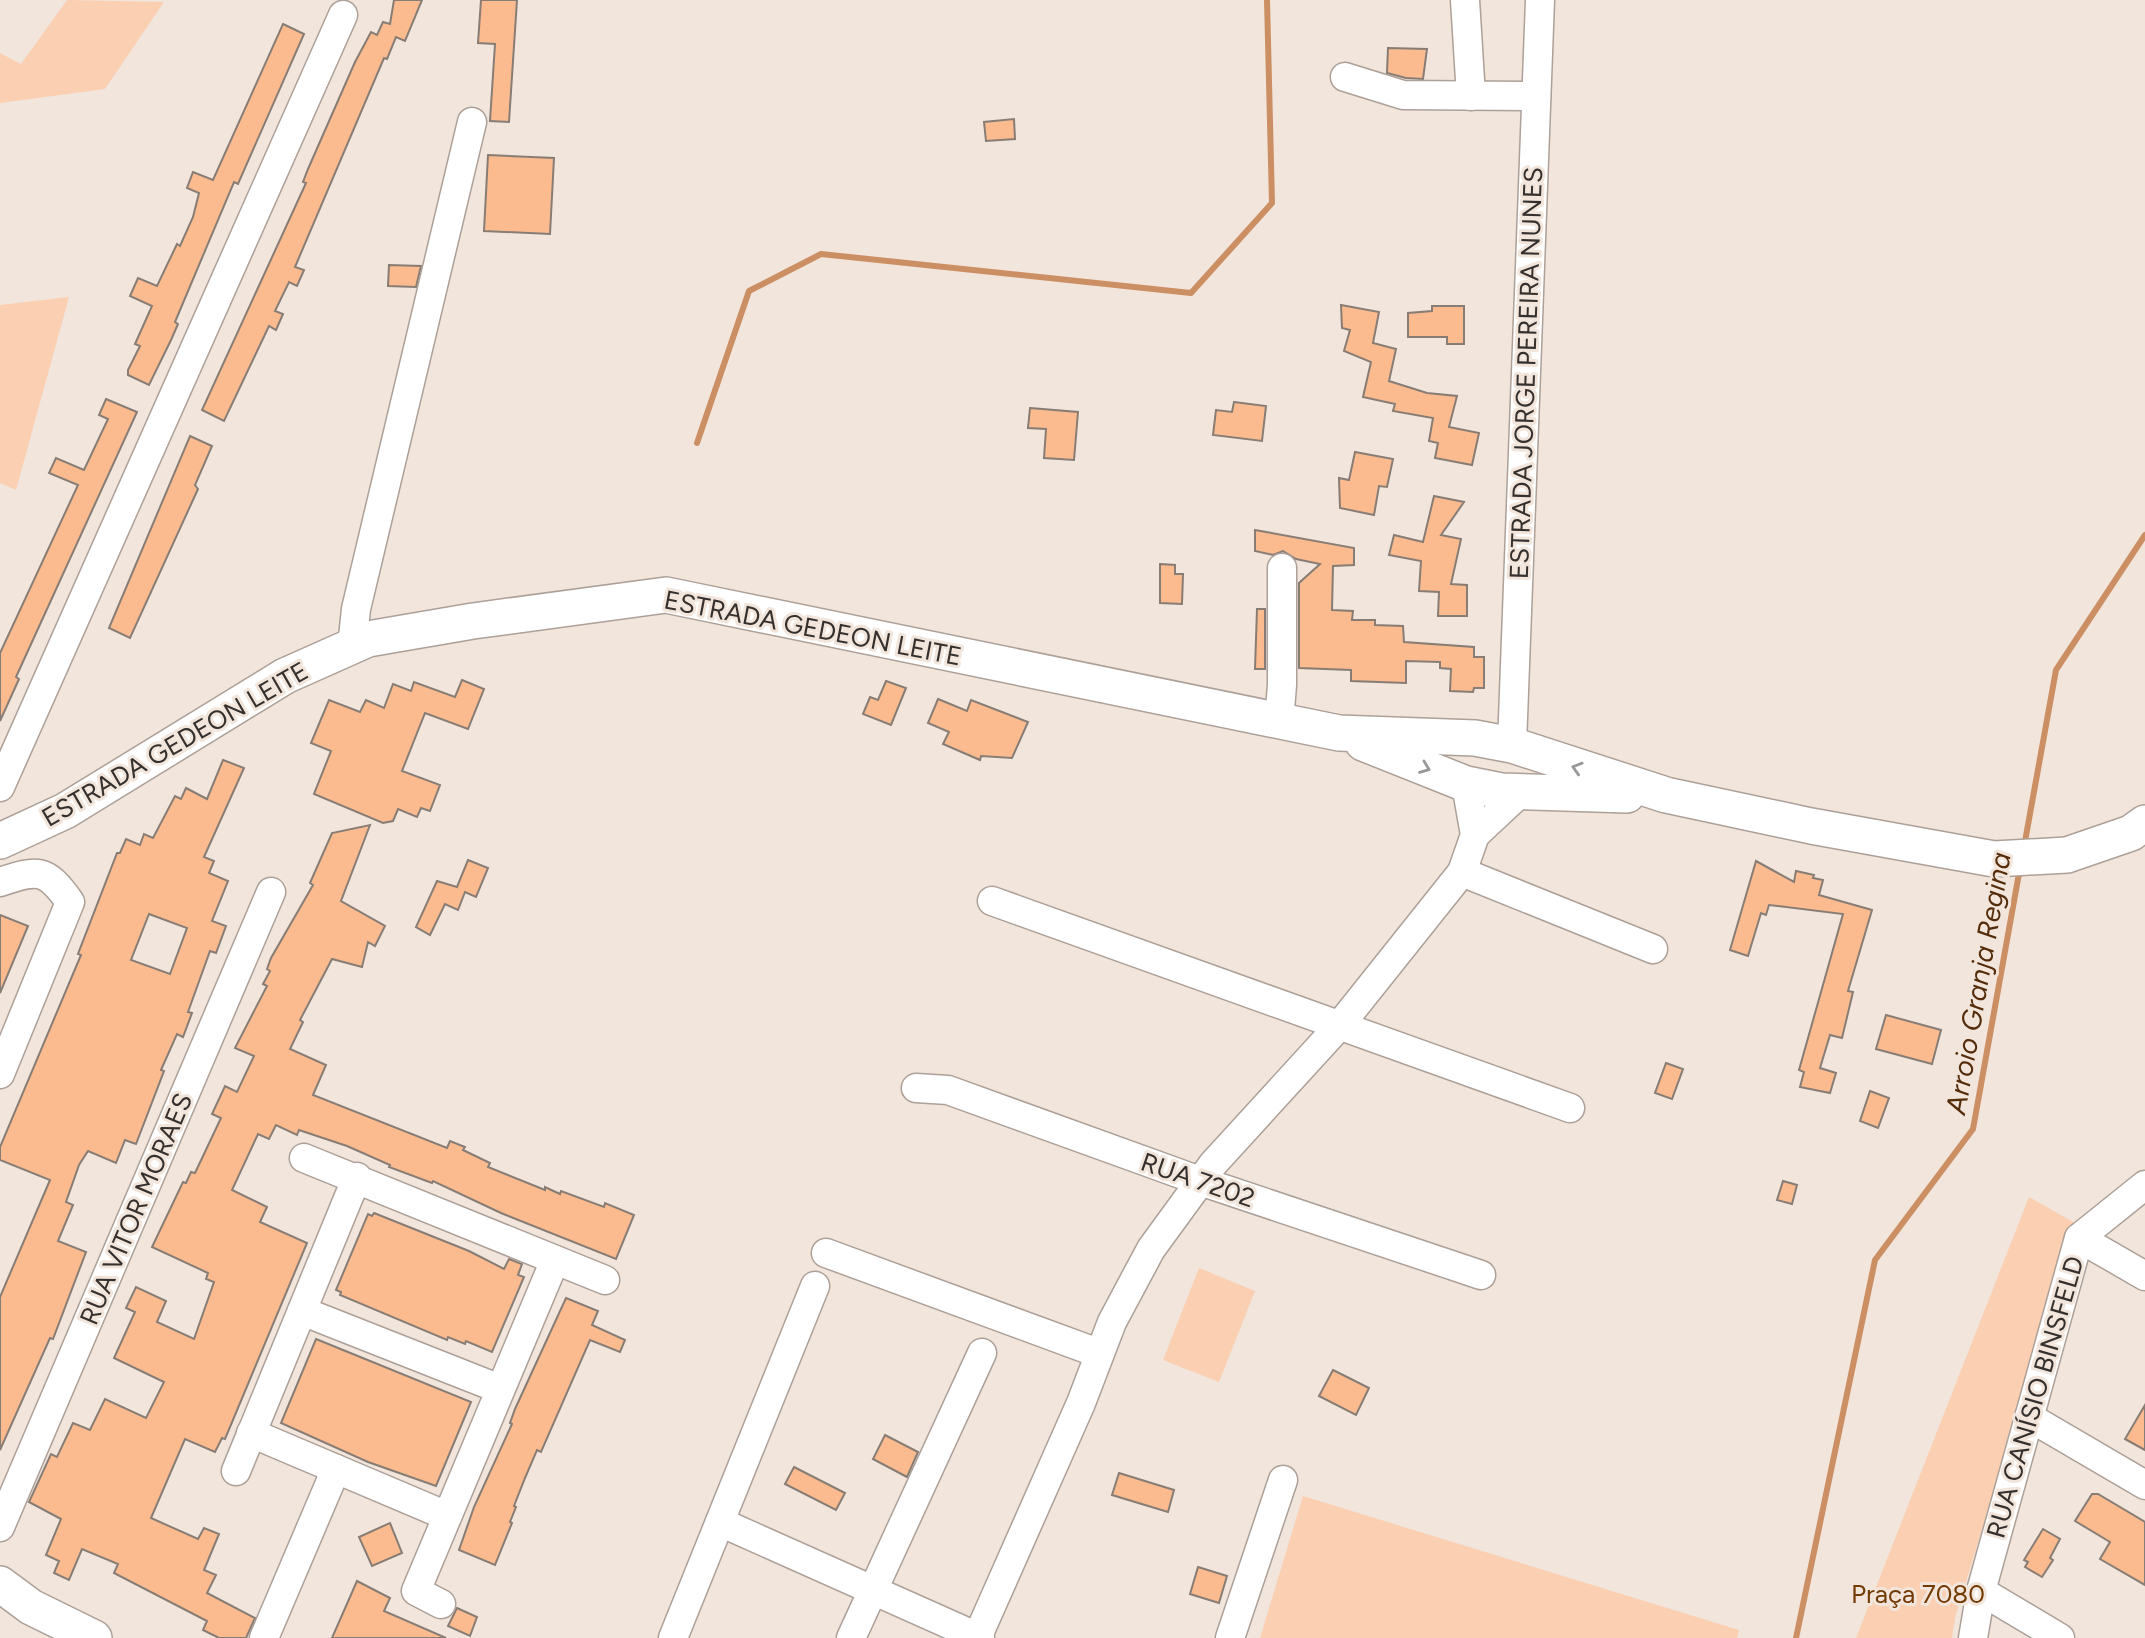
<svg xmlns="http://www.w3.org/2000/svg" width="2145" height="1638" font-family="Figtree,sans-serif">
<style>
.green{fill:#fbcfb2}
.lines{fill:none;stroke-linecap:round;stroke-linejoin:round}
.stream{stroke:#cc8f64;stroke-width:6}
.building{fill:#fbbb8f;stroke:#887d75;stroke-width:2;fill-rule:evenodd}
.minor-casing{stroke:#aca098;stroke-width:31}
.major-casing{stroke:#aca098;stroke-width:38}
.minor{stroke:#fff;stroke-width:28}
.major{stroke:#fff;stroke-width:35}
.oneway{stroke:#9a9896}
.labels{text-anchor:middle;stroke-width:6;stroke-linejoin:round;paint-order:stroke}
.street-label{font-size:26px;fill:#35302d;stroke:#f1e5dc}
.park-label{font-size:26px;fill:#733a04;stroke:#f1e5dc}
.water-label{font-size:28px;font-style:italic;fill:#542c0a;stroke:#f1e5dc}
</style>
<rect width="100%" height="100%" fill="#f1e5dc"/>
<g class="green">
<path d="M67,0L164,2L105,89L0,103V53L21,64Z"/>
<path d="M69,297L16,490L0,483V305Z"/>
<path d="M2029,1197L2075,1223L1955,1618L1952,1638H1856Z"/>
<path d="M1199,1268L1255,1291L1219,1382L1163,1360Z"/>
<path d="M1303,1496L1739,1630L1737,1638H1260Z"/>
</g>
<g class="lines">
<g class="stream">
<path d="M697,443L749,291L821,254L1191,293L1272,203L1267,0"/>
<path d="M2024,847L2056,670L2145,535"/>
<path d="M1796,1638L1875,1260L1973,1129L2020,868"/>
</g>
</g>
<g class="building">
<path d="M394,0H422L405,41L396,37L387,59L384,58L295,267L304,270L297,286L289,282L275,311L283,314L276,330L269,326L224,421L202,410L306,183L303,182L308,169L355,62L371,32L377,35L383,22L390,24Z"/>
<path d="M481,0H517L509,122L490,121L495,44L478,43Z"/>
<path d="M283,24L304,34L238,184L234,182L175,322L178,324L171,340L149,385L128,375V370L140,346L135,344L152,306L130,296L138,278L157,286L177,244L180,246L193,217L199,193L187,188L193,172L213,180Z"/>
<path d="M1388,48L1427,49L1423,79L1406,78L1387,73Z"/>
<path d="M1014,119L1015,139L986,141L984,122Z"/>
<path d="M488,155L554,158L550,234L484,231Z"/>
<path d="M389,265L421,266L416,287L388,286Z"/>
<path d="M1341,305L1379,312L1373,343L1396,349L1389,381L1427,393L1457,396L1449,427L1479,433L1472,465L1435,458L1438,443L1429,441L1433,418L1393,411L1395,404L1363,397L1371,362L1344,351L1350,330L1342,328Z"/>
<path d="M1432,306H1464V344H1447V337H1408V313L1432,311Z"/>
<path d="M106,399L137,412L16,677L19,679L0,721V653L78,485L49,473L56,458L84,470L108,419L99,415Z"/>
<path d="M1234,402L1266,406L1262,441L1213,435L1216,410L1232,412Z"/>
<path d="M1030,408L1078,412L1074,460L1044,458L1046,429L1028,428Z"/>
<path d="M190,436L212,446L195,485L198,489L130,638L109,628Z"/>
<path d="M1355,452L1393,459L1387,487L1379,486L1374,515L1340,508L1339,478L1349,480Z"/>
<path d="M1434,496L1464,502L1441,535L1461,539L1451,584L1467,585V616H1438L1439,592L1419,591L1421,561L1389,555L1394,535L1423,542Z"/>
<path d="M1255,530L1354,548V565L1333,566L1332,610L1353,611L1352,620H1375V625L1403,626L1404,642L1474,647V657H1484V688H1474L1473,692L1450,691L1451,669L1440,668V662L1406,661V683L1351,681V670L1299,668V583L1320,564L1296,559L1283,551L1273,555L1255,551Z"/>
<path d="M1160,564L1175,565V574H1183L1182,604L1160,603Z"/>
<path d="M1257,609H1265V669H1255Z"/>
<path d="M462,680L484,689L468,729L425,713L402,771L440,785L430,811L421,808L417,817L398,809L393,821L383,823L314,794L331,751L311,743L329,700L360,712L366,700L384,708L393,684L411,691L414,682L455,697Z"/>
<path d="M886,681L906,688L891,725L863,714L870,697L878,700Z"/>
<path d="M938,699L967,711L971,700L1028,722L1012,758L981,756L980,760L943,744L949,732L928,723Z"/>
<path d="M223,760L244,768L204,857L214,861L209,873L228,881L212,921L226,926L216,953L210,951L188,1012L192,1013L183,1037L177,1034L161,1070L164,1071L136,1144L125,1140L116,1163L88,1151L79,1165L66,1202L73,1205L58,1241L86,1252L53,1339L50,1338L0,1450V1297L50,1180L0,1160V1147L81,955L78,954L117,853H120L126,839L140,845L144,834L153,838L175,796L181,799L186,788L207,799ZM149,914L187,928L170,974L131,960Z"/>
<path d="M370,825L341,901L385,926L375,946L368,942L362,967L332,959L300,1020L303,1022L290,1049L326,1065L313,1095L447,1148L450,1141L465,1147L463,1150L490,1163L488,1167L545,1190V1187L560,1194L561,1191L604,1207L605,1203L634,1215L616,1259L501,1213L433,1181L432,1183L389,1167L390,1165L347,1146L299,1130L297,1135L276,1125L269,1139L258,1134L232,1190L267,1207L260,1222L307,1243L225,1439L222,1438L215,1452L185,1439L151,1518L198,1539L204,1528L219,1534L204,1570L216,1575L207,1593L255,1618L246,1638H219L203,1630L207,1621L114,1573L118,1564L82,1549L69,1580L54,1573L59,1561L46,1555L61,1519L29,1502L51,1454L57,1457L73,1423L90,1430L105,1399L146,1418L164,1382L114,1358L135,1312L126,1308L136,1287L166,1301L157,1322L194,1339L214,1282L206,1279L208,1273L152,1247L183,1182L186,1183L191,1172L195,1173L221,1118L212,1114L225,1086L237,1092L254,1056L235,1048L267,986L263,984L270,971L267,969L271,958L313,885L310,883L332,833Z"/>
<path d="M468,860L488,868L476,897L465,892L458,910L445,904L430,935L416,927L437,881L457,887Z"/>
<path d="M1756,861L1794,882L1796,871L1814,875L1813,878L1823,880L1819,895L1872,910L1848,991L1853,992L1842,1038L1830,1035L1820,1068L1836,1073L1830,1093L1800,1087L1804,1072L1799,1070L1843,914L1769,905L1766,915L1761,913L1748,956L1730,950Z"/>
<path d="M0,915L28,926L0,993Z"/>
<path d="M1886,1015L1941,1030L1932,1064L1876,1049Z"/>
<path d="M1666,1063L1683,1069L1672,1099L1655,1093Z"/>
<path d="M1870,1091L1889,1098L1878,1128L1860,1121Z"/>
<path d="M1783,1181L1797,1185L1792,1204L1777,1200Z"/>
<path d="M374,1213L469,1251L504,1269L509,1259L522,1264L518,1275L524,1277L492,1352L466,1341L465,1344L448,1337L447,1340L340,1295L341,1292L336,1290L368,1214L372,1216Z"/>
<path d="M566,1298L598,1311L592,1325L625,1340L620,1352L590,1340L541,1452L537,1450L525,1478L514,1506L516,1507L510,1522L512,1523L495,1565L459,1550L474,1507L512,1424L510,1423L515,1409Z"/>
<path d="M316,1339L471,1402L436,1486L368,1462L281,1423Z"/>
<path d="M1333,1370L1369,1388L1356,1415L1319,1396Z"/>
<path d="M2145,1405V1450L2125,1439Z"/>
<path d="M885,1435L918,1452L907,1477L873,1459Z"/>
<path d="M794,1467L845,1493L836,1510L785,1484Z"/>
<path d="M1119,1473L1174,1490L1168,1512L1112,1495Z"/>
<path d="M2092,1494H2098L2145,1522V1585L2100,1559L2110,1542L2075,1521Z"/>
<path d="M390,1523L402,1553L372,1566L359,1537Z"/>
<path d="M2043,1529L2060,1539L2050,1558L2053,1560L2042,1577L2025,1567L2028,1562L2024,1560Z"/>
<path d="M1198,1567L1227,1576L1219,1603L1190,1594Z"/>
<path d="M357,1581L390,1598L384,1611L446,1638H332Z"/>
<path d="M457,1608L477,1617L470,1636L448,1626Z"/>
</g>
<g class="lines">
<g class="minor-casing">
<g id="minor">
<path d="M1465,0L1471,96"/>
<path d="M1345,77L1403,95L1536,96"/>
<path d="M352,647L356,609L472,122"/>
<path d="M1279,722L1282,685V568"/>
<path d="M1512,745L1540,0"/>
<path d="M0,787L343,15"/>
<path d="M1475,835L1522,791"/>
<path d="M1462,872L1653,949"/>
<path d="M0,882C38,869 46,868 70,902L0,1074"/>
<path d="M992,901L1570,1108"/>
<path d="M916,1088L948,1090L1200,1181L1481,1275"/>
<path d="M304,1158L605,1280"/>
<path d="M2079,1238L2145,1276"/>
<path d="M826,1253L1098,1353"/>
<path d="M302,1311L500,1389"/>
<path d="M2029,1417L2145,1485"/>
<path d="M251,1433L447,1516"/>
<path d="M236,1471L357,1177"/>
<path d="M720,1522L980,1638"/>
<path d="M0,1527L271,892"/>
<path d="M1981,1591L2060,1638"/>
<path d="M441,1604L416,1591L555,1260"/>
<path d="M264,1638L336,1469"/>
<path d="M673,1638L815,1286"/>
<path d="M851,1638L982,1353"/>
<path d="M977,1638L1081,1403L1112,1322L1151,1249L1213,1164L1340,1025L1462,872L1475,835L1466,784"/>
<path d="M1230,1638L1283,1480"/>
<path d="M1973,1638L1981,1591L2079,1238L2145,1185"/>
</g>
</g>
<g class="major-casing">
<g id="major">
<path d="M1363,743L1466,784L1501,791L1627,795"/>
<path d="M0,841L65,811L285,676L368,639L473,621L666,595L1339,733L1475,738L1512,745L1666,795L1811,826L1994,859L2067,855L2131,833L2145,823"/>
<path d="M0,1584L31,1607L94,1638"/>
</g>
</g>
<use href="#minor" class="minor"/>
<use href="#major" class="major"/>
</g>
<defs><path id="oneway-chevron" d="M-2-3.5L2.5 0L-2 3.5" fill="none" stroke-width="1.6" stroke-linecap="round" stroke-linejoin="round" transform="scale(1.75)"/></defs>
<g class="oneway">
<use href="#oneway-chevron" transform="translate(1425 768) rotate(21)"/>
<use href="#oneway-chevron" transform="translate(1577 768) rotate(-163)"/>
</g>
<g class="labels">
<g class="street-label">
<text transform="translate(1526 373) rotate(-88)" y="9">ESTRADA JORGE PEREIRA NUNES</text>
<text transform="translate(813 628) rotate(11)" y="9">ESTRADA GEDEON LEITE</text>
<text transform="translate(175 744) rotate(-30)" y="9">ESTRADA GEDEON LEITE</text>
<text transform="translate(1198 1180) rotate(19)" y="9">RUA 7202</text>
<text transform="translate(136 1209) rotate(-67)" y="9">RUA VITOR MORAES</text>
<text transform="translate(2035 1397) rotate(-74)" y="9">RUA CANÍSIO BINSFELD</text>
</g>
<g class="park-label">
<text x="1918" y="1603">Praça 7080</text>
</g>
<g class="water-label">
<text transform="translate(1978 983) rotate(-80)" y="10">Arroio Granja Regina</text>
</g>
</g>
</svg>
